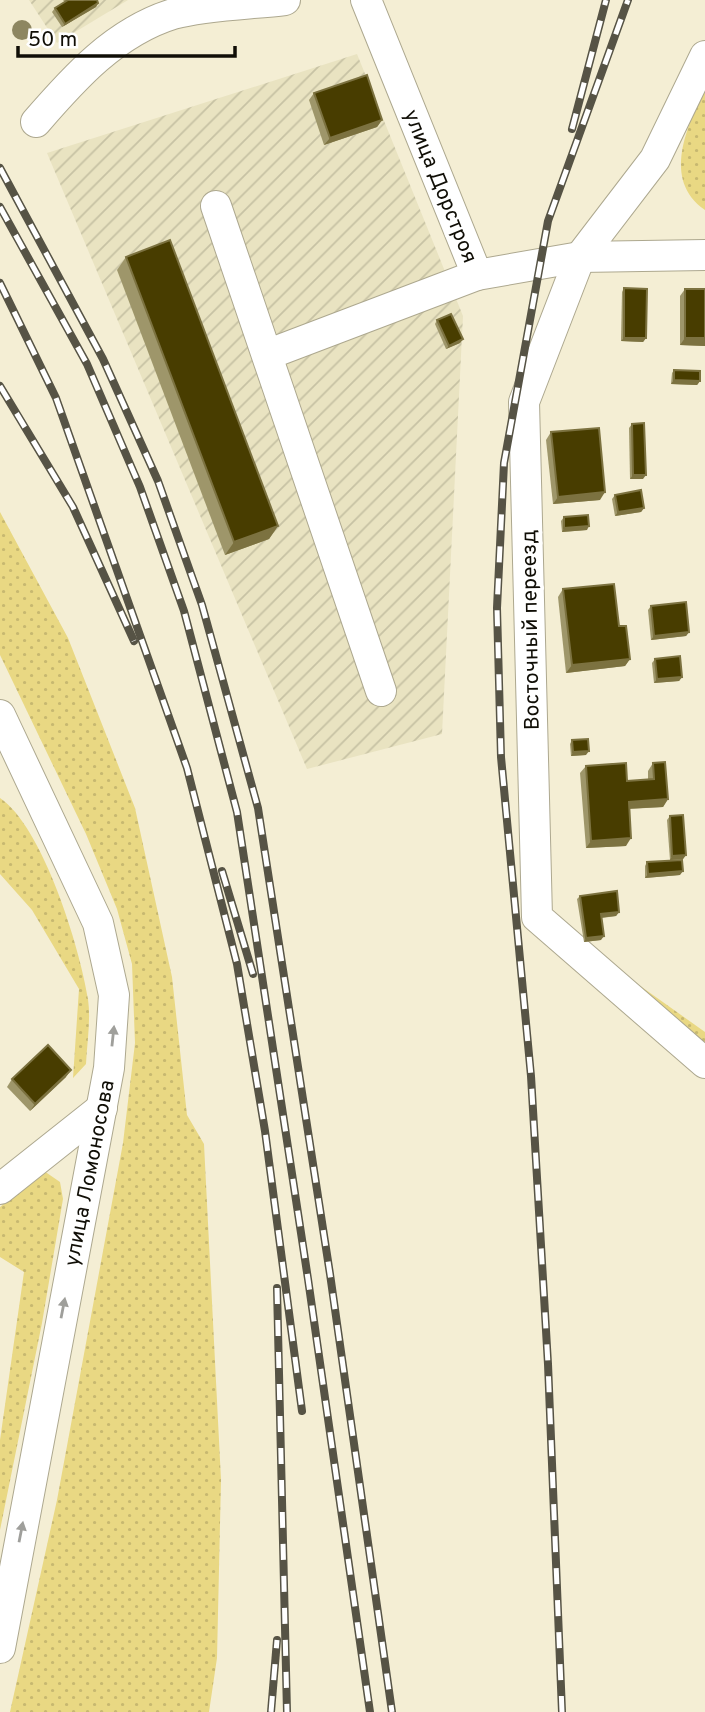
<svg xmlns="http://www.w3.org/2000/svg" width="705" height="1712" font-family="Overpass,sans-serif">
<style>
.industrial{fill:url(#industrial-furrows)}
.grass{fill:url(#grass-dots)}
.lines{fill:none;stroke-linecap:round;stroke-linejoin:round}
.minor-casing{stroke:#ada88f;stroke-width:32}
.minor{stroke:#fff;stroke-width:30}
.rail-casing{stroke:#565345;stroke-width:8}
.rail{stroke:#fff;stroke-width:5;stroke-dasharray:16;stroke-linecap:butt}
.tree{fill:#8d8661}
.wall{fill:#9e966a}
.shaded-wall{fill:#7c7240}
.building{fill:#483d00;stroke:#7c7240;stroke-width:2}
.oneway{fill:#9f9f9b}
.labels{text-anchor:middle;stroke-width:7;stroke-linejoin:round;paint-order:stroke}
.street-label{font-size:21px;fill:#100e06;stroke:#fff}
</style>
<defs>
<pattern id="industrial-furrows" width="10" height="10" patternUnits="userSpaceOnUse" patternTransform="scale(1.75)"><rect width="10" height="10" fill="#e9e3c1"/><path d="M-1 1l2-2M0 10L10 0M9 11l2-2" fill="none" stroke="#c7c2a4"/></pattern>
<pattern id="grass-dots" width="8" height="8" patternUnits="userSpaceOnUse" patternTransform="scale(1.75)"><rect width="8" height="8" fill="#e9d883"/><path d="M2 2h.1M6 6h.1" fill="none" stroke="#c7b870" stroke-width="1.8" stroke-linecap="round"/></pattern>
</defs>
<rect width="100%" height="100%" fill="#f4eed4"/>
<g class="industrial">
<path d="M29,0H128L57,43Z"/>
<path d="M357,54L463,316L442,734L307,769L47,153Z"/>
</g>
<g class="grass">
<path d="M705,87V210C661,179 688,126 705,87Z"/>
<path d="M0,512L68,638L135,808L172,977L187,1115L204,1144L221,1480L217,1658L209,1712H10L57,1500L123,1143L135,1043L132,964L117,909L86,834L0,655Z"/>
<path d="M0,798C43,827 80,948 88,999C91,1020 87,1043 86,1064L73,1078L79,989L32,910L0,874Z"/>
<path d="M577,941L705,1032V1052Z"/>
<path d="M44,1171L60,1182L63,1199L42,1323L0,1530V1440L24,1272L0,1257V1207Z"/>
</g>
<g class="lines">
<g class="minor-casing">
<g id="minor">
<path d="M366,0L477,275L580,257L705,255"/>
<path d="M705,56L655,159L580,257L524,402L537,917L705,1063"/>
<path d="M36,122C74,78 115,32 173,14C204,5 252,4 285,0"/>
<path d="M216,206L381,691"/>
<path d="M269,354L477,275"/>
<path d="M0,715L98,923L114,995L109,1068L0,1648"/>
<path d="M0,1189L102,1108"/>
</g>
</g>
<use href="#minor" class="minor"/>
<g class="rail-casing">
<g id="rail">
<path d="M572,129L606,0"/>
<path d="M0,168L103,359L158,481L202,605L258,808L330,1274L392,1712"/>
<path d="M0,207L87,364L140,487L184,611L237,812L308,1279L370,1712"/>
<path d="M0,283L56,398L187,768L237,964L265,1131L302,1411"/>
<path d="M0,386L73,507L134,641"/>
<path d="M222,871L253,974"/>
<path d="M277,1288L287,1712"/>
<path d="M271,1712L277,1640"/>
<path d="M562,1712L548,1364L531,1076L501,757L497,608L504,463L548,221L628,0"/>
</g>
</g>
<use href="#rail" class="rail"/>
</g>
<circle class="tree" cx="22" cy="30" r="10"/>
<g class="wall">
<path d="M63,0H97L98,3L96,7L62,27L52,12L55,8L65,2Z"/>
<path d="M314,93L382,120L377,127L324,145L309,100Z"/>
<path d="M126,257L278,526L269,539L225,555L117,270Z"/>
<path d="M624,288L646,338L643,342L621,341L622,292Z"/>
<path d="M685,289H705V346L680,345V296Z"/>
<path d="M437,320L463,339L460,343L446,349L435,324Z"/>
<path d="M674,370L700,381L697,385L671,384L672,373Z"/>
<path d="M632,424L643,479H630L629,428Z"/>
<path d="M551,432L600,500L553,504L546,440Z"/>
<path d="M615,495L644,508L641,512L615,516L612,499Z"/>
<path d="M564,517L587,530L562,532L561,521Z"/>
<path d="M563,589L619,626L630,659L625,666L566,673L558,597Z"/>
<path d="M651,606L689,632L686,636L651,640L648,610Z"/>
<path d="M655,659L682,677L679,681L654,683L652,663Z"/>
<path d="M572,740L586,755L571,756L570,744Z"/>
<path d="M653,763L668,799L663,807L629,809L626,846L586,848L580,773L586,766L627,781L648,779V771Z"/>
<path d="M670,816L686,855L683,859L670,860L667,820Z"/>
<path d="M647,862L680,875L645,878V866Z"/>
<path d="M580,896L619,912L616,916L602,918L601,940L584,942L577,899Z"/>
<path d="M66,1077L30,1111L7,1087L12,1079Z"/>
</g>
<g class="shaded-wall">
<path d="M98,3L96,7L62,27L65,24Z"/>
<path d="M382,120L377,127L324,145L330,138Z"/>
<path d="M624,338H646L643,342L621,341Z"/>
<path d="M685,338H705V346L680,345Z"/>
<path d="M463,339L460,343L446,349L449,346Z"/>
<path d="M674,380L700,381L697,385L671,384Z"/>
<path d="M633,475H646L643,479H630Z"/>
<path d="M605,492L600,500L553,504L558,497Z"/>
<path d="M644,508L641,512L615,516L618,512Z"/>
<path d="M278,526L269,539L225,555L234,542Z"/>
<path d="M589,526L587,530L562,532L564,528Z"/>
<path d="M689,632L686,636L651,640L654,636Z"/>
<path d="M630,659L625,666L566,673L572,665Z"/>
<path d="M682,677L679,681L654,683L657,679Z"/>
<path d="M589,751L586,755L571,756L573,752Z"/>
<path d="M668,799L663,807L623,809L629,802Z"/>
<path d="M631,838L626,846L586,848L591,841Z"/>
<path d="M686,855L683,859L670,860L672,856Z"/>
<path d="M683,871L680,875L645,878L648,874Z"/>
<path d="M619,912L616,916L598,918L601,914Z"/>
<path d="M604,936L601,940L584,942L586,938Z"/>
<path d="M71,1070L66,1077L30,1111L35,1104Z"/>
</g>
<g class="building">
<path d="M68,0H97L98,3L65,24L55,8Z"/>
<path d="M367,75L382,120L330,138L314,93Z"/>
<path d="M170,240L278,526L234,542L126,257Z"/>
<path d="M624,288L647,289L646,338H624Z"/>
<rect x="685" y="289" width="20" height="49"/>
<path d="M451,314L463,339L449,346L437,320Z"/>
<path d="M674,370L700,371V381L674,380Z"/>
<path d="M644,423L646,475H633L632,424Z"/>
<path d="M599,428L605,492L558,497L551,432Z"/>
<path d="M641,490L644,508L618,512L615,495Z"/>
<path d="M588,515L589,526L564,528V517Z"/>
<path d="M614,584L619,626H626L630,659L572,665L563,589Z"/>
<path d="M686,602L689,632L654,636L651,606Z"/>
<path d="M680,656L682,677L657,679L655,659Z"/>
<path d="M588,739L589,751L573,752L572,740Z"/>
<path d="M665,762L668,799L629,802L631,838L591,841L586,766L626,763L627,781L654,779L653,763Z"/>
<path d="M683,815L686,855L672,856L670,816Z"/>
<path d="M682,860L683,871L648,874L647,862Z"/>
<path d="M617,891L619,912L601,914L604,936L586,938L580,896Z"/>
<path d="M48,1045L71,1070L35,1104L12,1079Z"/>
</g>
<defs><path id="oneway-solid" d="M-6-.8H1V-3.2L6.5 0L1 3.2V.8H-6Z" transform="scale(1.75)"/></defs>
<g class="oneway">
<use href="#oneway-solid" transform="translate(113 1036) rotate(-84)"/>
<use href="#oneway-solid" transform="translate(63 1308) rotate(-79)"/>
<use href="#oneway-solid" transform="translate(21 1532) rotate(-79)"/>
</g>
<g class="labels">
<g class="street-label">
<text transform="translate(441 186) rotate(68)" y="7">улица Дорстроя</text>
<text transform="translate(530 630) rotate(-91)" y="7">Восточный переезд</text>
<text transform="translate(89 1173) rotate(-79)" y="7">улица Ломоносова</text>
</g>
</g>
<path d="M18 46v10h217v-10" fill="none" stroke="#100e06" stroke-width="3.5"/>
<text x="28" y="46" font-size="21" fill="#100e06" stroke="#ffffff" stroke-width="5" paint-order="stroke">50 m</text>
</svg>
